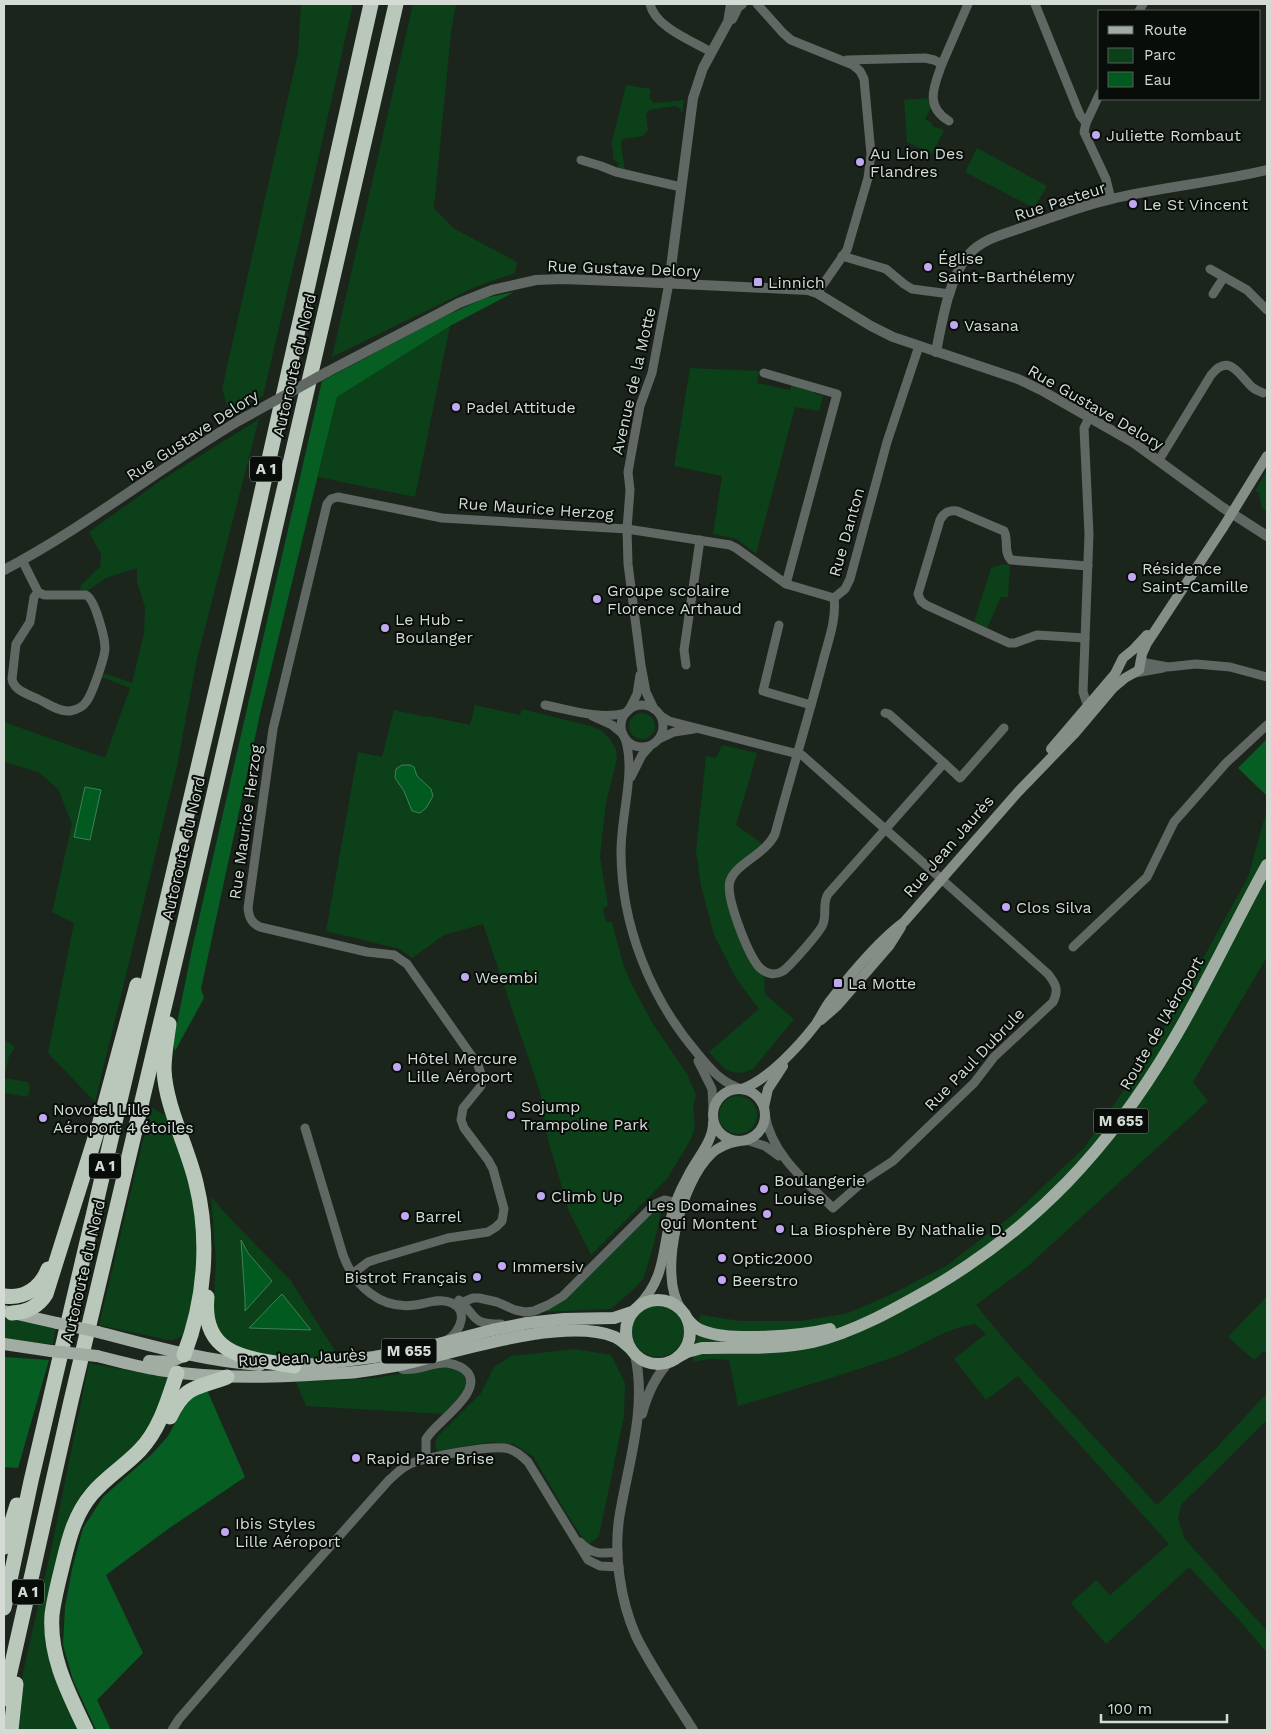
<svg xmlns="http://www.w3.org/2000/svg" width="1271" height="1734" font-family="'Work Sans',sans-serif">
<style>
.green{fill:#0b4019;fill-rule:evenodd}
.forest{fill:#065e23}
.water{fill:#015b20;stroke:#408156}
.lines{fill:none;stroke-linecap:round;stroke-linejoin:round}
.minor{stroke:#616762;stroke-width:9}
.tertiary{stroke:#616762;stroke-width:10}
.secondary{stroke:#858e86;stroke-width:10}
.primary{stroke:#a1aca2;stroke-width:12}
.motorway{stroke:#bac8bb;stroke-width:15}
.tertiary-bridge{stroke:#616762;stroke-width:10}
.primary-bridge{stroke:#a1aca2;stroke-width:12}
.poi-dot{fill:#c2a7f2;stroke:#080d09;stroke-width:2}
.labels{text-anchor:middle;stroke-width:4;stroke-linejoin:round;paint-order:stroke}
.shield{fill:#080d09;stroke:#979d98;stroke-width:1}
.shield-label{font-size:15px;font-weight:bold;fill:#d4dbd5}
.poi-label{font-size:16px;fill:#d4dbd5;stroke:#080d09;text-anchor:start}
.street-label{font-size:16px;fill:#d4dbd5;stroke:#080d09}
</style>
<rect width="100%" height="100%" fill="#1b251c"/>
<g class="green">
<path d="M301,4H353L313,182L263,396L230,414L222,389L298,53Z"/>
<path d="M413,4H456L451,32L434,208L453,228L517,262L515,273L475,287L332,357Z"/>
<path d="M626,85L651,89L649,98L654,103L684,100L682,113L680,108L675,106L649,110L646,115L648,130L643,136L623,139L621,144L625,170L617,168L619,163L613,159V147L611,146Z"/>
<path d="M927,98L931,108L925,119L932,123V126L944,130L932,154L907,142L904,100Z"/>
<path d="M977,148L1047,186L1034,208L965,172Z"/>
<path d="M450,326L415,497L318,477L337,397Z"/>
<path d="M690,368L759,371L757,383L790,390L792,384L813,390L814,393L823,396L819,411L795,407L756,554L737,539L713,534L722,476L674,466Z"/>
<path d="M259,419L197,659L177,766L95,1102L48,1053L74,923L52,912L72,824L58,789L38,772L4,762V722L105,758L130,688L102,677L104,673L132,683L144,633L145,607L137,582V568L106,578L87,591L80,590L81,585L100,567L101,554L89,532L163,479ZM85,787L101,790L90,840L74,836Z"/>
<path d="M1267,470V512L1262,508L1259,493L1255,491Z"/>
<path d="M1004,564L1010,565L1008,597H1001L987,628L974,622L991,568Z"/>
<path d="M475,705L520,715L522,709L591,726L600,730L609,738L616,749L617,759L606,803L600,857L608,906L603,908L606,922H612L623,964L632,985L653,1024L687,1074L696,1095L693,1108L695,1128L691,1139L667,1179L591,1255L569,1211L548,1140L540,1092L483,924L444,935L412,958L400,949L326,931L358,752L382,757L394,710L426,717L428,716L470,725Z"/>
<circle cx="642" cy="726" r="13"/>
<path d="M722,745L757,753L736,825L764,845L750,855L726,894L764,975L765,994L794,1019L753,1069L742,1073L732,1072L724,1068L709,1052L759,1009L737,980L714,935L701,886L696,851L706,756L716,758Z"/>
<path d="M1267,809V957L1193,1082L1208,1101L1027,1267L976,1305L1009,1345L1157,1505L1218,1446L1267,1393V1423L1265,1422L1181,1505L1178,1519L1185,1539L1267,1631V1653L1240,1621L1189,1567L1106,1644L1071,1603L1096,1580L1110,1595L1169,1544L1018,1376L986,1400L954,1359L986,1334L975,1324C945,1328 921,1347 894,1357C842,1375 790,1391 738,1406L729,1360L710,1359L693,1362L700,1315L741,1321H801L848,1313L890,1295L946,1266L1014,1214L1083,1149L1154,1047L1248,877Z"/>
<path d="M4,1039L15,1047L9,1056L4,1078L28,1082L30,1087L28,1097L4,1093Z"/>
<circle cx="738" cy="1115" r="19"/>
<path d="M151,1107L168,1117L191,1186L197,1213V1280L185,1332C180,1339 176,1340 168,1340L99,1325Z"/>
<path d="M211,1196L223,1211L291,1281L339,1357L307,1359L280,1357L235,1348L224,1338L216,1325L213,1307L216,1263Z"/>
<path d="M663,1204L654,1243L647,1267L643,1279L635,1288L611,1309L541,1312L580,1285L641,1224L658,1205Z"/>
<path d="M1267,1296V1354L1264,1351L1254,1360L1228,1337Z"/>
<circle cx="658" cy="1331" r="26"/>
<path d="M4,1315L56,1327L53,1344L4,1340Z"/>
<path d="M576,1349L611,1355L625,1383L624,1416L599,1536L589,1544L582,1537L565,1511L533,1456L513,1444L491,1442L437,1451L435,1443L438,1436L481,1393L494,1367L511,1356Z"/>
<path d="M89,1363L169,1378L161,1403L143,1436L124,1457L100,1475L81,1495L69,1517L64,1531L49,1600L80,1730H17L23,1672L53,1541Z"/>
<path d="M444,1366C456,1368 462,1371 467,1381C463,1395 453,1404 443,1414L306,1406L296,1382L375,1378Z"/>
</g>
<g class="forest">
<path d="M514,292L450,326L337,397L260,714L201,989L204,998L175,1051L173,1043L192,949L322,381L443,317L485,298Z"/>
<path d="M1267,739V796L1238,768Z"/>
<path d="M4,1357L49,1360L18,1468L4,1467Z"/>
<path d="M207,1390L245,1477L168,1529L106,1575L143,1653L97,1700L111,1730H96L73,1680L63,1645L65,1607L72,1569L83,1528L103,1497L153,1453L168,1436L189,1398Z"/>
</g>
<g class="water">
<path d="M402,765H410L414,767L417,776L431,789L433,796L426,808L420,813L412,811L404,791L395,778L396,769Z"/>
<path d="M85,787L101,790L90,840L74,837Z"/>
<path d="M241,1240L248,1253L272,1281L245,1311V1299Z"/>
<path d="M282,1294L311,1330L249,1328Z"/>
</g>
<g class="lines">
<g class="minor">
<path d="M650,4C655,27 692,41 711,52"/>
<path d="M757,4L783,33L791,40L853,65L860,71L864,79L871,154L868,178L847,250L817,293"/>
<path d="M1035,4L1080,115L1086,123"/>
<path d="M1139,11L1143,4"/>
<path d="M847,60L925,58L934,60L942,64L968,4"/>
<path d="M942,64C934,86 924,106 949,121"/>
<path d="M1100,93L1086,123L1084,132L1106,179L1111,199"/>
<path d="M581,160L601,166L616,172L681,187"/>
<path d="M842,256L886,269L904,284L912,289L950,294"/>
<path d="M1210,269L1247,290L1267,310"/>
<path d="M1213,294L1224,277"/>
<path d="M764,373L837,394L786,584"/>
<path d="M1089,418L1084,428L1089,534L1083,692L1086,701L1095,708"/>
<path d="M1159,460L1211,375C1229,352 1239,375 1252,387C1255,390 1259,391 1263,393"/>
<path d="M22,560L38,592L44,595H86C95,599 105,638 105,648C105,657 92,695 86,702C83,707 75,710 70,711C58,712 47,703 38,699C28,694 14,691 12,679L16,644L30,622L34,597L38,592"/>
<path d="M834,598C837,620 827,644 822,665C807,722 790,778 775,834C765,855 736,863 730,881C725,897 748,954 759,967C766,974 775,976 783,971C790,966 821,931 823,924C827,914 822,903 828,894L944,763L960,778L1004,728"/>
<path d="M834,598L845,589L850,579L887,442L919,346"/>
<path d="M779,625L763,691L811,705"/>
<path d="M1085,638L1037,635L1015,643H1009L926,605L921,601L918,594L940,520C944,512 949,510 957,511L1004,531C1009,540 1003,552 1011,560L1088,566"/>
<path d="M1141,662L1168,667L1196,664L1230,667L1267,677"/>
<path d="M686,665L684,650L700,540"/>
<path d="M1135,673L1163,668"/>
<path d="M545,705C571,710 600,720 626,713"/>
<circle cx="642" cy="726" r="21"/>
<path d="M654,709L646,692L641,665L628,564L627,529L630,490L628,472L640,406L652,373L669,283"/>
<path d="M629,710L637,694L640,675"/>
<path d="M885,713L889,714L944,763"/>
<path d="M592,716L612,725L623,734"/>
<path d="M661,716L669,721L802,755L1048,974C1056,984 1059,990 1053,1002L994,1057L974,1083L893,1161L867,1178L833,1208C805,1181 771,1154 765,1114"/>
<path d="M625,738C636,772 621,814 621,851C621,925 650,998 698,1054C711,1069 721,1083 742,1089"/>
<path d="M659,739L674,732L694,729"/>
<path d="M631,777L642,755L650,746"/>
<path d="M1073,947L1147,877L1174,822L1226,763L1267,725"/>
<path d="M698,1061L712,1089L713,1108"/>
<path d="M305,1128L343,1255C354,1285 380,1310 415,1305C426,1304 438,1298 449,1302C470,1308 461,1332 447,1340"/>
<path d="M746,1140L765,1146L779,1156"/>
<path d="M352,1274L368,1262L377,1259L448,1238L488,1232L496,1227L502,1221L504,1209L493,1169L488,1160L464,1128L461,1120L463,1108L481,1086L482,1077L478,1065L407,964L394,955L367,952L260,927C251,923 249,917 248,908L273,729L327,504L331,499L338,497L442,518L627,529L730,545L736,548L786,584L834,598"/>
<path d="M459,1300C478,1317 470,1324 501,1324"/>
<path d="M455,1305L473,1298H479L497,1302L515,1310L525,1312L534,1311L548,1305L563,1296L655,1204L664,1200L683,1204"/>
<path d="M402,1369C416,1372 432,1362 447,1363C454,1364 463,1367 468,1373C483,1393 435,1423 426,1439V1459"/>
<path d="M580,1542C592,1555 602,1554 618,1552"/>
<path d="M172,1730L179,1719L270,1614L389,1480C396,1474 402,1467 410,1464C426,1457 494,1444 509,1449C516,1451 522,1456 528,1462L588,1560L600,1566L619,1567"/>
</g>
<g class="tertiary">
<path d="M732,19L738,7L742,4"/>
<path d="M669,283L693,98L703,68L728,22L731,4"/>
<path d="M936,352C942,322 949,276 970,253C983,239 1004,234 1021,228C1051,218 1080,206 1111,199C1163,187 1216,182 1267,170"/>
<path d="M327,372L459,303L492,290L536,280L563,279L639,282L808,290L817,293L871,326L893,337L1018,379L1041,390L1134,443L1222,507L1267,536"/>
<path d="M4,570C87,526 159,468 240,420"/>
<path d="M635,1355C647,1407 629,1461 620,1513C613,1552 620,1600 636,1636C651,1667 675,1701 693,1730"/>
<path d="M642,1414C647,1395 656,1375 670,1361"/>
</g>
<g class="secondary">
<path d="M1051,749L1115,674L1123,658L1134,649L1147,635"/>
<path d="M821,1020L837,1006L889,946L901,927"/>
<circle cx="739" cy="1115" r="26"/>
<path d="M742,1089C768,1080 799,1046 816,1024C821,1016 825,1008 830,1001C851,974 877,942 904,922L1018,792L1075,733L1113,688L1125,678L1139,670L1142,654L1147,643L1224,526L1267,456"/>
<path d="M764,1107L768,1089L783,1066"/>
<path d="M638,1306C663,1281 662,1257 669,1225C673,1208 679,1192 687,1178C695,1160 713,1143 713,1123"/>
<path d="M681,1309C657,1274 681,1182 711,1154C719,1146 728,1143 739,1141"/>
</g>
<g class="primary">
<circle cx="658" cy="1332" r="32"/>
<path d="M4,1311L57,1323"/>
<path d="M688,1320C692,1325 697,1329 703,1331C731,1342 800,1336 830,1329"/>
<path d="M98,1332C152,1346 204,1361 260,1365"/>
<path d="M4,1344L51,1351"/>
<path d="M97,1356C117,1361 138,1367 159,1370C220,1380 282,1377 344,1373C364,1372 384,1368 404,1364C456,1352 565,1316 615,1337C621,1340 625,1344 630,1348"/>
<path d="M678,1357L687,1352L702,1348C738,1347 777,1350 813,1342C855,1332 895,1309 932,1288C1036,1227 1110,1147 1171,1044C1206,986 1234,924 1267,865"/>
<path d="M149,1361C162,1362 173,1363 184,1355"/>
<path d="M285,1365L321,1364L374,1357L415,1350L492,1330L527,1323L564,1319L614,1318L632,1312"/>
</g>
<g class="motorway">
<path d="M169,1024C167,1039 164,1054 164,1070C166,1108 187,1145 196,1183C210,1240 205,1300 184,1355"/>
<path d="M4,1296C24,1299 41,1288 48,1269"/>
<path d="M207,1297C201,1357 249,1358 294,1366"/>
<path d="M12,1313C27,1312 38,1307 46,1294L100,1122L137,985"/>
<path d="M170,1417C186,1384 196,1389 227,1377"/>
<path d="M4,1547L17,1505"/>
<path d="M4,1608L31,1481L244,571L371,4"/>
<path d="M4,1699L71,1401L183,928L396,4"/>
<path d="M11,1730L16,1684"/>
<path d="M86,1730C69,1694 49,1657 52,1615C54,1598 59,1580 63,1563C69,1538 75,1514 92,1494C106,1477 125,1466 140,1450C160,1429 168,1400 177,1373"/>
</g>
<path class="tertiary-bridge" d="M240,420L327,372"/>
<g class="primary-bridge">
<path d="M57,1323L98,1332"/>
<path d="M51,1351L97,1356"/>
</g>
</g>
<g class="poi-dot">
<circle cx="1096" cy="135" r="5"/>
<circle cx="860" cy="162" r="5"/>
<circle cx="1133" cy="204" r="5"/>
<circle cx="928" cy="267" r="5"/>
<rect x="753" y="277" width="10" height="10" rx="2.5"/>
<circle cx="954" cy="325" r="5"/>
<circle cx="456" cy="407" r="5"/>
<circle cx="1132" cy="577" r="5"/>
<circle cx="597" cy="599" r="5"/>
<circle cx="385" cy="628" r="5"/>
<circle cx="1006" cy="907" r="5"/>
<circle cx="465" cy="977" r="5"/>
<rect x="833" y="978" width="10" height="10" rx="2.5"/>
<circle cx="397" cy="1067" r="5"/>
<circle cx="511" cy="1115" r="5"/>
<circle cx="43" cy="1118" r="5"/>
<circle cx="764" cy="1189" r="5"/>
<circle cx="541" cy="1196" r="5"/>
<circle cx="767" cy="1214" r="5"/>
<circle cx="405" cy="1216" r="5"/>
<circle cx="780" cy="1229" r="5"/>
<circle cx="722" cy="1258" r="5"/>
<circle cx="502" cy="1266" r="5"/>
<circle cx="477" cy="1277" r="5"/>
<circle cx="722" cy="1280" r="5"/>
<circle cx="356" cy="1458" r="5"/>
<circle cx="225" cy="1532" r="5"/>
</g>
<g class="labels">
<g class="shield">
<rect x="250" y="456.5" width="32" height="25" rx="4"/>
<rect x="1093.5" y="1108.5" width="55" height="25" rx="4"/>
<rect x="89" y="1153.5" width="32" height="25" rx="4"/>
<rect x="381.5" y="1338.5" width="55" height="25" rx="4"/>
<rect x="12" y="1579.5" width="32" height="25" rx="4"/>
</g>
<g class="shield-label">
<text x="266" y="474">A 1</text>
<text x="1121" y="1126">M 655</text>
<text x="105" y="1171">A 1</text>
<text x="409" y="1356">M 655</text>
<text x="28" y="1597">A 1</text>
</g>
<g class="poi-label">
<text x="1106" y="141">Juliette Rombaut</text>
<text x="870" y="159">Au Lion Des<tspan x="870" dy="18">Flandres</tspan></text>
<text x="1143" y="210">Le St Vincent</text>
<text x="938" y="264">Église<tspan x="938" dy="18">Saint-Barthélemy</tspan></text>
<text x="768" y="288">Linnich</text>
<text x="964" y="331">Vasana</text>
<text x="466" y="413">Padel Attitude</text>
<text x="1142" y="574">Résidence<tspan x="1142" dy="18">Saint-Camille</tspan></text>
<text x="607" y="596">Groupe scolaire<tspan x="607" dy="18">Florence Arthaud</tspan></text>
<text x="395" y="625">Le Hub -<tspan x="395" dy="18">Boulanger</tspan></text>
<text x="1016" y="913">Clos Silva</text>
<text x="475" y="983">Weembi</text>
<text x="848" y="989">La Motte</text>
<text x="407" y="1064">Hôtel Mercure<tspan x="407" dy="18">Lille Aéroport</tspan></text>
<text x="521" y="1112">Sojump<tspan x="521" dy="18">Trampoline Park</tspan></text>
<text x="53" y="1115">Novotel Lille<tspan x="53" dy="18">Aéroport 4 étoiles</tspan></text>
<text x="774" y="1186">Boulangerie<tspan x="774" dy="18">Louise</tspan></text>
<text x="551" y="1202">Climb Up</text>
<text x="757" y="1211" text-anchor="end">Les Domaines<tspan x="757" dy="18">Qui Montent</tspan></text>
<text x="415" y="1222">Barrel</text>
<text x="790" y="1235">La Biosphère By Nathalie D.</text>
<text x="732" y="1264">Optic2000</text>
<text x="512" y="1272">Immersiv</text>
<text x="467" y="1283" text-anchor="end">Bistrot Français</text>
<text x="732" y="1286">Beerstro</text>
<text x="366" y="1464">Rapid Pare Brise</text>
<text x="235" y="1529">Ibis Styles<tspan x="235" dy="18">Lille Aéroport</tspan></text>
</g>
<g class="street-label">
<text transform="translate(1060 201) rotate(-18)" y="6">Rue Pasteur</text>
<text transform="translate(624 268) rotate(2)" y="6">Rue Gustave Delory</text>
<text transform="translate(294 365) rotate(-77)" y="6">Autoroute du Nord</text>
<text transform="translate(633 381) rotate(-77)" y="6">Avenue de la Motte</text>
<text transform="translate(1096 407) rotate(30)" y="6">Rue Gustave Delory</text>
<text transform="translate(192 435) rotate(-33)" y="6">Rue Gustave Delory</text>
<text transform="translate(536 508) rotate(4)" y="6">Rue Maurice Herzog</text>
<text transform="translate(846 532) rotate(-74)" y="6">Rue Danton</text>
<text transform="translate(245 822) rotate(-82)" y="6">Rue Maurice Herzog</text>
<text transform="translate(948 846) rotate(-49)" y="6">Rue Jean Jaurès</text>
<text transform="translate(183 848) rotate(-77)" y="6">Autoroute du Nord</text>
<text transform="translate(1161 1023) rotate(-60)" y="6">Route de l'Aéroport</text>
<text transform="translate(974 1059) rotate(-46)" y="6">Rue Paul Dubrule</text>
<text transform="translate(83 1271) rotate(-77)" y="6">Autoroute du Nord</text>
<text transform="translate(302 1357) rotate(-3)" y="6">Rue Jean Jaurès</text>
</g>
</g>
<rect width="1271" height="1734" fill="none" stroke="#d4dbd5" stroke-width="10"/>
<rect x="1098" y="10" width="162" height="90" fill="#080d09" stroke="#5a5f5b"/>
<rect x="1108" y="26" width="25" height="8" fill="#a1aca2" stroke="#5a5f5b"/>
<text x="1144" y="35" font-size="15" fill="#d4dbd5">Route</text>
<rect x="1108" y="48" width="25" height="15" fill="#0b4019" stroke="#5a5f5b"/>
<text x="1144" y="60" font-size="15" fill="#d4dbd5">Parc</text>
<rect x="1108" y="72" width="25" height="15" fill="#015b20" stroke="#5a5f5b"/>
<text x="1144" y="85" font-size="15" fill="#d4dbd5">Eau</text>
<path d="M1101 1714v8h126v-8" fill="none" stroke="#d4dbd5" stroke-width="2.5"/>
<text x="1108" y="1714" font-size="15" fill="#d4dbd5" stroke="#080d09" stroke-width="4" paint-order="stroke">100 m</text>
</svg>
